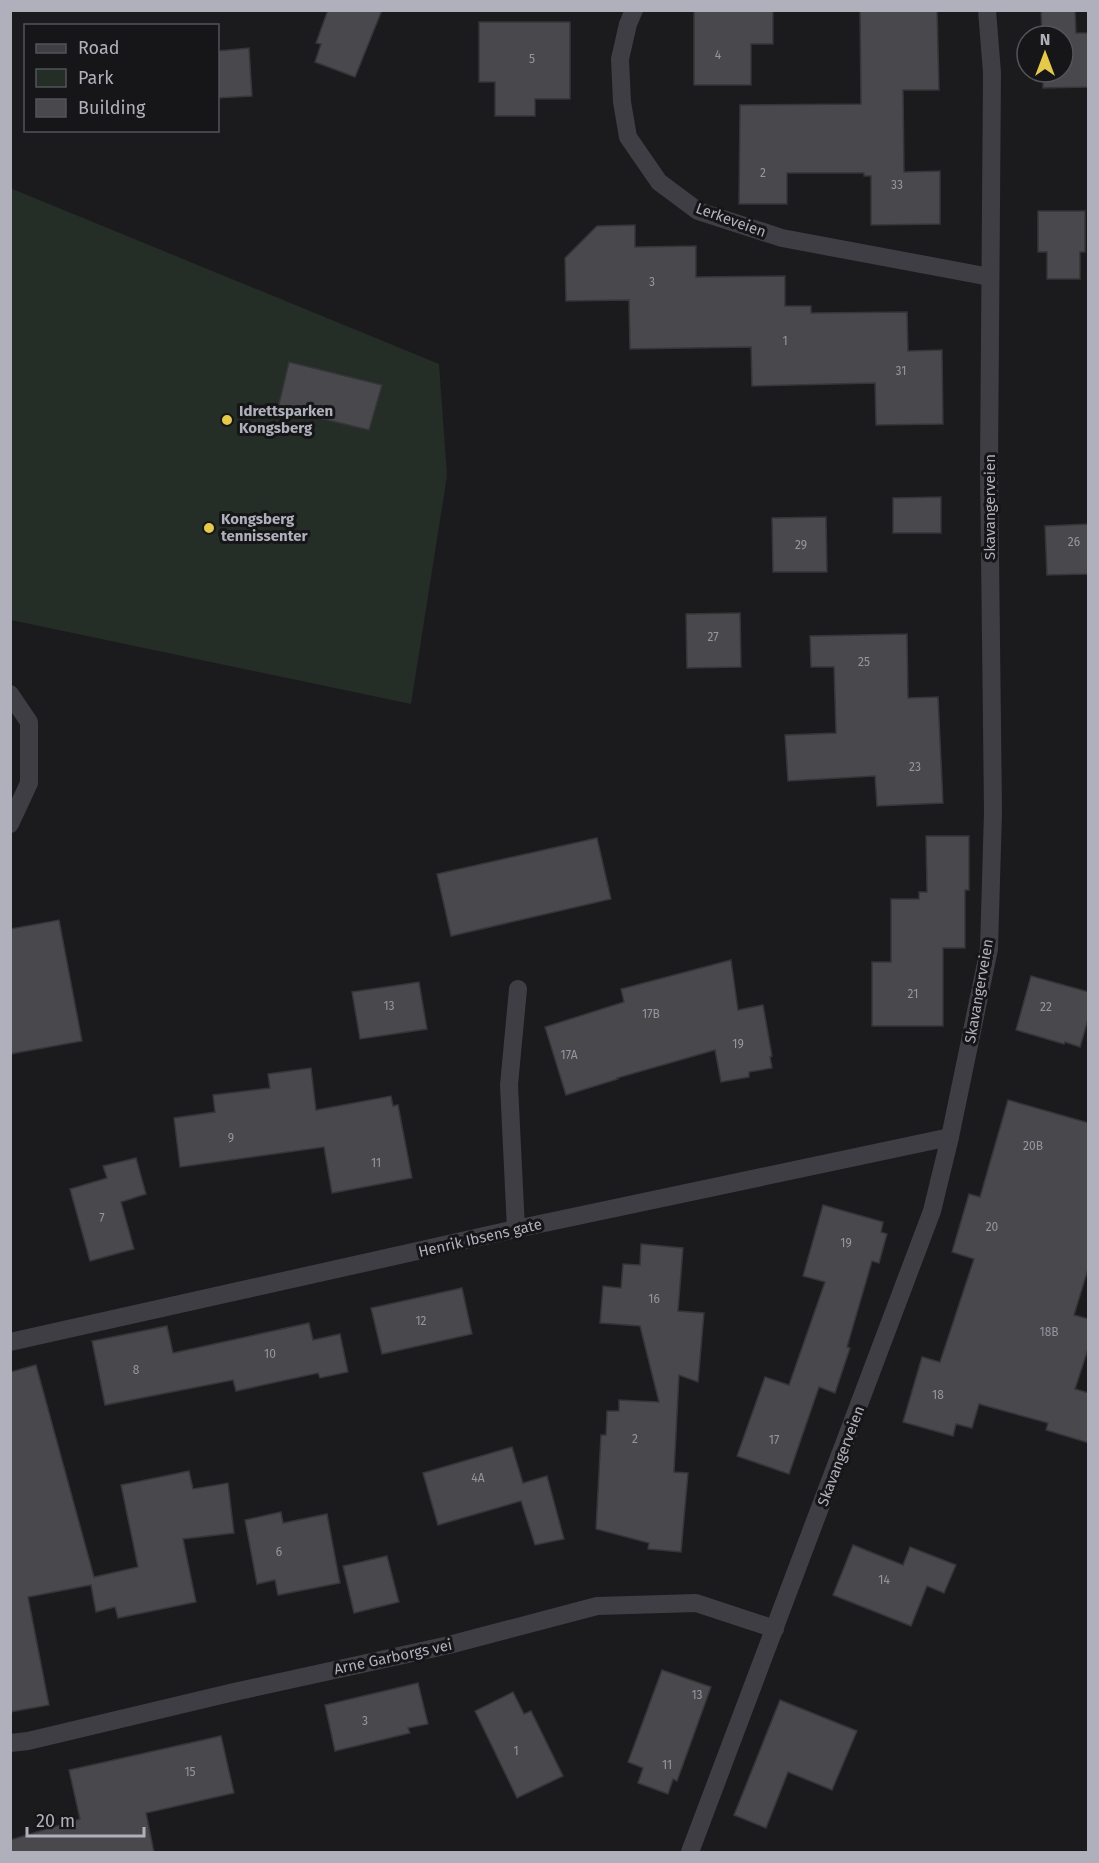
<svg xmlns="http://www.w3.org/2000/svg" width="1099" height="1863" font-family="'Fira Sans',sans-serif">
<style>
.green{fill:#252d27}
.building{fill:#48484d;stroke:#363539;stroke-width:1.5}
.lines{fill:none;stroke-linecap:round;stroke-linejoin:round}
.minor{stroke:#3e3e44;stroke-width:18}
.poi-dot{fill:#e4c94c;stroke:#161618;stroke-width:2}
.labels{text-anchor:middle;stroke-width:6;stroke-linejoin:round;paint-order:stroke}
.number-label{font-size:12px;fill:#9596a0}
.street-label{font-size:15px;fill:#afb0bb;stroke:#161618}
.poi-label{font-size:15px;font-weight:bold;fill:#afb0bb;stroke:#161618;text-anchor:start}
</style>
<rect width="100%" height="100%" fill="#1b1b1d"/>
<path class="green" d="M10,188L439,364L447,476L411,704L11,620Z"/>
<g class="building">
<path d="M328,10H382L355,77L315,62L321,44L316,43Z"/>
<path d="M694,10H773V44H751V85H694Z"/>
<path d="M860,10H937L939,90H903L904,172L940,171V224L871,225V176H864V173H787V204H739L740,105L861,104Z"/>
<path d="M1041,10H1075L1076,33H1089V87L1043,88V72H1063V36H1042Z"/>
<path d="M479,22H570V99H535V116H495V82H479Z"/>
<path d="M249,48L252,96L218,98V51Z"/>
<path d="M1038,211H1085V252H1080V279H1047V252H1038Z"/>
<path d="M635,225V247L696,246V277L785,276V306H811V313L907,312L908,351L942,350L943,424L876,425L875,383L752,386L751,347L630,349L629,300L566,301L565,258L597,226Z"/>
<path d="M289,362L382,385L369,430L278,408Z"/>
<path d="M941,497V533H893V498Z"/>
<path d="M826,517L827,572H773L772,518Z"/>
<path d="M1089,524V574L1047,575L1045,526Z"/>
<path d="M740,613L741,667L687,668L686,614Z"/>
<path d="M907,634L908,698L938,697L943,803L877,806L875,776L788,781L785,735L836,733L834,667H811L810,636Z"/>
<path d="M926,836H969V890H965V948H943V1026H872V962H891V899H919V892H927Z"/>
<path d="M597,838L611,899L451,936L437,874Z"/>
<path d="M59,920L82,1041L10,1054V929Z"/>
<path d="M731,960L738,1010L763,1005L772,1056L770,1057L772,1068L749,1072V1077L721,1082L715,1050L617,1078L618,1079L566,1095L545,1027L624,1002L621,989Z"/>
<path d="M1031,976L1089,992V1016L1080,1047L1065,1042L1064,1044L1016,1030Z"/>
<path d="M419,982L427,1029L360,1039L352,992Z"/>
<path d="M311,1068L316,1110L391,1096L393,1106L398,1105L412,1178L332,1193L324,1147L180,1167L174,1118L215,1112L213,1095L270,1088L268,1074Z"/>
<path d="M1008,1100L1089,1123V1266L1074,1315L1089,1319V1346L1075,1389L1089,1393V1443L1046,1430L1048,1423L979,1404L972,1428L956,1424L953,1436L903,1422L922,1357L940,1362L974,1259L952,1252L969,1194L980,1197Z"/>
<path d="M136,1158L146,1194L121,1202L134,1249L90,1261L70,1189L107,1178L103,1166Z"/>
<path d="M823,1205L883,1222L881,1232L887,1234L879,1263L872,1261L847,1347L850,1348L835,1393L819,1387L789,1474L737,1456L765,1377L789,1385L825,1282L803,1276Z"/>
<path d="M641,1244L683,1248L678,1311L704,1313L698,1382L679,1375L674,1472L688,1473L681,1552L648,1549L649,1543L596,1529L601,1435H606L607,1411H619V1400L659,1402L640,1326L600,1323L603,1286L621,1288L623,1264L640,1265Z"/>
<path d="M462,1288L472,1334L382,1354L371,1308Z"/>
<path d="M309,1323L313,1340L340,1334L348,1372L320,1378L318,1373L236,1391L233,1380L105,1405L92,1341L167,1326L173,1353Z"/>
<path d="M36,1365L94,1577L138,1567L121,1485L189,1471L193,1489L228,1483L234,1533L183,1539L196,1602L118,1618L115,1607L96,1612L91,1585L28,1597L49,1705L10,1712V1372Z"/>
<path d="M512,1447L523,1483L547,1476L564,1539L535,1545L521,1501L438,1525L423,1473Z"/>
<path d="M281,1512L283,1523L327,1514L340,1583L278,1595L275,1580L257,1584L245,1520Z"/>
<path d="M853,1545L903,1565L910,1547L956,1565L944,1593L927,1586L911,1626L833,1595Z"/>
<path d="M387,1556L399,1602L354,1613L343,1566Z"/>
<path d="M662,1670L711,1687L677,1781L673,1779L668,1794L638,1783L643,1768L628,1762Z"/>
<path d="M418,1683L428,1724L408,1728L410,1733L335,1751L325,1705Z"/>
<path d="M513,1692L524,1714L531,1711L563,1776L517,1798L475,1711Z"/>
<path d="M780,1700L857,1731L832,1790L788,1772L766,1828L734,1815Z"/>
<path d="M221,1736L234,1793L146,1813L154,1852H10V1840L80,1819L69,1770Z"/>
</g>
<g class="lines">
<g class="minor">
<path d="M634,10L628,24L620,59L622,102L628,137L659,182L698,211L782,238L990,277"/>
<path d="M10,694L29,722V783L10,824"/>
<path d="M516,1229L509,1085L518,989"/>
<path d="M10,1342L516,1229L950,1137"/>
<path d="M10,1743L28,1741L234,1692L449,1645L597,1606L696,1603L775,1629"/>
<path d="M690,1852L932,1211L950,1137L989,949L993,812L989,469L992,73L987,10"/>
</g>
</g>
<g class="poi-dot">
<circle cx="227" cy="420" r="6"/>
<circle cx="209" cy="528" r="6"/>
</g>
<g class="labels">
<g class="number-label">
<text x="718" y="59">4</text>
<text x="532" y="63">5</text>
<text x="763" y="177">2</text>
<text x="897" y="189">33</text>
<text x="652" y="286">3</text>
<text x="785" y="345">1</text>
<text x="901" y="375">31</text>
<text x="1074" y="546">26</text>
<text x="801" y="549">29</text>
<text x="713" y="641">27</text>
<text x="864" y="666">25</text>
<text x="915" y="771">23</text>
<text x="913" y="998">21</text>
<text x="389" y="1010">13</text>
<text x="1046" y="1011">22</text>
<text x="651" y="1018">17B</text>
<text x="738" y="1048">19</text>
<text x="569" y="1059">17A</text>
<text x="231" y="1142">9</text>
<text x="1033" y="1150">20B</text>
<text x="376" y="1167">11</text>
<text x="102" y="1222">7</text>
<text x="992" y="1231">20</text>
<text x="846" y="1247">19</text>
<text x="654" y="1303">16</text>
<text x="421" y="1325">12</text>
<text x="1049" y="1336">18B</text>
<text x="270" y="1358">10</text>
<text x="136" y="1374">8</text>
<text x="938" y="1399">18</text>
<text x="635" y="1443">2</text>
<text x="774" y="1444">17</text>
<text x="478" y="1482">4A</text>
<text x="279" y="1556">6</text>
<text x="884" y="1584">14</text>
<text x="697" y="1699">13</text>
<text x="365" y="1725">3</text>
<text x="516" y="1755">1</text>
<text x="667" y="1769">11</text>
<text x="190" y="1776">15</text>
</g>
<g class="street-label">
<text transform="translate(731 220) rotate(20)" y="5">Lerkeveien</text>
<text transform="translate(990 507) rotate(-90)" y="5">Skavangerveien</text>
<text transform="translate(979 991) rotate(-80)" y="5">Skavangerveien</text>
<text transform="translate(480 1238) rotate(-13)" y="5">Henrik Ibsens gate</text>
<text transform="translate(841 1456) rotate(-69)" y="5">Skavangerveien</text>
<text transform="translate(393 1657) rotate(-12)" y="5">Arne Garborgs vei</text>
</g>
<g class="poi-label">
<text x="239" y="416">Idrettsparken<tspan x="239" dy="17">Kongsberg</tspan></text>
<text x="221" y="524">Kongsberg<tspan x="221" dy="17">tennissenter</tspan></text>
</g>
</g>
<rect width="1099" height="1863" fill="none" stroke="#afb0bb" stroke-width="24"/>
<rect x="24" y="24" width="195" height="108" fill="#161618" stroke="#535459" stroke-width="1.5"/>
<rect x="36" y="44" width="30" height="9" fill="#3e3e44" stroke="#535459" stroke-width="1.5"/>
<text x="78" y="54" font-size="18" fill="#afb0bb">Road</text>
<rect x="36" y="69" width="30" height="18" fill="#252d27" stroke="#535459" stroke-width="1.5"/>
<text x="78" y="84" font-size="18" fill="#afb0bb">Park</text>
<rect x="36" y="99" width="30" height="18" fill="#48484d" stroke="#535459" stroke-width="1.5"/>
<text x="78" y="114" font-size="18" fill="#afb0bb">Building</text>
<g transform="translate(1045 54)"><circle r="28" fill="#161618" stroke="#535459" stroke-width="1.5"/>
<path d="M0-4.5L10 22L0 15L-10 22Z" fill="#e4c94c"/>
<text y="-9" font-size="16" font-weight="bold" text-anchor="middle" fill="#afb0bb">N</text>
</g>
<path d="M27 1827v9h117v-9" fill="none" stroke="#afb0bb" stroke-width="3"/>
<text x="36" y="1827" font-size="18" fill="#afb0bb" stroke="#161618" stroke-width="4.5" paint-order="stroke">20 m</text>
</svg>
